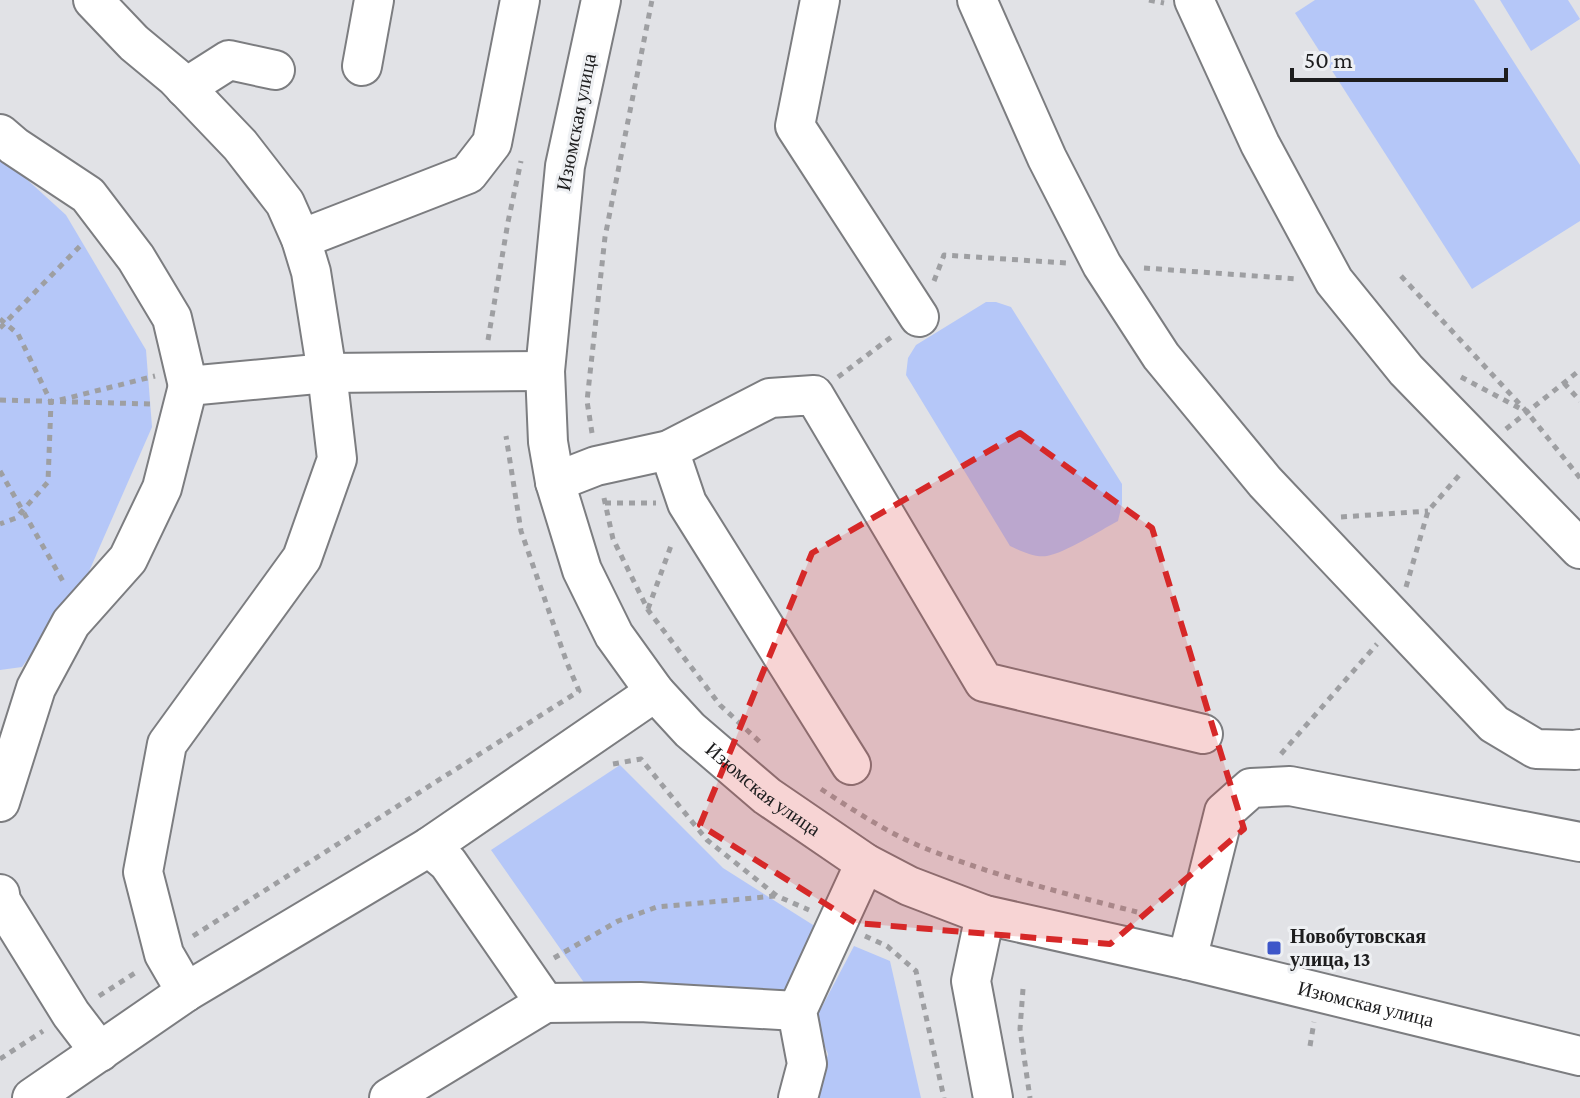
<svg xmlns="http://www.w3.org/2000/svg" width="1580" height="1098" font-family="'Crimson Pro',serif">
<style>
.green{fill:#b5c7f8}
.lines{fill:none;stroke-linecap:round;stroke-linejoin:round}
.minor-casing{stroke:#7c7d80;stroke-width:42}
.path{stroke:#9e9fa2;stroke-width:5;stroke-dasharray:6 6;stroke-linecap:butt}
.minor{stroke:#fff;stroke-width:38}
.marked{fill:#d62828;fill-opacity:0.2;stroke:#d62828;stroke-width:6;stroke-dasharray:16 10;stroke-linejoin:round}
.poi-dot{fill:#3d56c9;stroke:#eef0f3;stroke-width:3}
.labels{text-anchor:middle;stroke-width:6;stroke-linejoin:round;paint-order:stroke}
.street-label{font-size:20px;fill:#1d1d1e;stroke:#eef0f3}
.poi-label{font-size:20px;font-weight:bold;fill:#1d1d1e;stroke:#eef0f3;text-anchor:start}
</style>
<rect width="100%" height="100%" fill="#e1e2e6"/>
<g class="green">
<path d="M1315,0H1474L1580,165V221L1472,289L1295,13Z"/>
<path d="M1500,0H1568L1580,19L1531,51Z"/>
<path d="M0,155L66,215L146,350L152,427L87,576L22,667L0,670Z"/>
<path d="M986,302H996L1011,307L1122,484V504L1118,521C1099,531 1067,552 1047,556C1035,558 1021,551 1010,546L906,375L908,358L916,345Z"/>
<path d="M620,765L723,868L821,930L787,1001L592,994L491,850Z"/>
<path d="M854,946L890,961L921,1098H816L828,1054L814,1022Z"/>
</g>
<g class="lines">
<g class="minor-casing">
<g id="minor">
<path d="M93,0L134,43L175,77L240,145L285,203L301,239L311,272L327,373L337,459L302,558L167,744L143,872L164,954L186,992"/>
<path id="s1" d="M601,0L565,166L545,371L548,442L555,482L582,570L614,635L655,692L690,730L767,796L865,863L909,886L985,915L1187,960L1580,1056"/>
<path d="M820,0L795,126L919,317"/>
<path d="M977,0L1047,158L1102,265L1161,356L1265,482L1494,724L1536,749L1575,750L1580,749"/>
<path d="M1194,0L1260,144L1334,281L1406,370L1580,549"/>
<path d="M362,66L374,0"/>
<path d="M185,88L229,60L275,70"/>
<path d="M0,134L14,146L88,195L136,258L172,318L188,386"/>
<path d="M301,239L468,174L492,143L520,0"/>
<path d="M669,450L687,503L851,765"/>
<path d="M555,482L596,466L669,450L770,398L814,395L984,682L1203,734"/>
<path d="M0,802L36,688L71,623L128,559L162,488L188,386L327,373L545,371"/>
<path d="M0,894L1,901L71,1014L100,1052"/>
<path d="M985,915L971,981L993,1098"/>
<path d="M1187,960L1224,812L1251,788L1290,786L1580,842"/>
<path d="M545,1003L640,1002L797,1011"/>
<path d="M32,1098L186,992L429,847L655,692"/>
<path d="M389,1098L545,1003L448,863L429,847"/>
<path d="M798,1098L807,1064L797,1011L865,863"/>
</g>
</g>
<g class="path">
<path d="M1149,0L1164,3"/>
<path d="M1144,268L1298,279"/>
<path d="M1401,276L1527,412L1580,478"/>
<path d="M934,281L944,255L1066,263"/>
<path d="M0,319L18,334L51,402L48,482L16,518L0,524"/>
<path d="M0,328L83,243"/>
<path d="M488,340L508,222L521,161"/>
<path d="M838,377L894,335"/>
<path d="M1461,377L1523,410"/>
<path d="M1564,383L1580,401"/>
<path d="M0,400L151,404"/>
<path d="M60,400L155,376"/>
<path d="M1506,429L1580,370"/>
<path d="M592,433L587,401L605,237L652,0"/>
<path d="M0,471L64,583"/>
<path d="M604,498L613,539L648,610L720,705L762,744"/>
<path d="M605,503H656"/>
<path d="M1341,517L1428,511"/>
<path d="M1406,587L1428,511L1462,472"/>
<path d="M648,609L672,543"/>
<path d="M1281,754L1377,644"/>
<path d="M613,764L641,759L707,840L777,896L809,910"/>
<path d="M821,789C855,811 889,834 927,849C995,876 1066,894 1137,912"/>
<path d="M193,936L579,691L567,663L521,531L506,436"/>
<path d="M865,936L887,946L916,971L944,1098"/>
<path d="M554,958L618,921L657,907L775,896"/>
<path d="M1023,989L1020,1029L1030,1098"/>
<path d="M99,996L138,971"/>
<path d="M1310,1046L1314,1022"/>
<path d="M0,1059L43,1031"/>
</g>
<use href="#minor" class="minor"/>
</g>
<path class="marked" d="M1020,433L1152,528L1244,829L1110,944L856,923L700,825L812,553Z"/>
<rect class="poi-dot" x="1266" y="940" width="16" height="16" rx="4"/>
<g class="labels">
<g class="street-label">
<text transform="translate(576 122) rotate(-79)" y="7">Изюмская улица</text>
<text dy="7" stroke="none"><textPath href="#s1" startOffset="868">Изюмская улица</textPath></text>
<text dy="7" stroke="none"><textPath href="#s1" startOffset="1516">Изюмская улица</textPath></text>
</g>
<g class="poi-label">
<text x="1290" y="943">Новобутовская<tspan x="1290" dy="23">улица, 13</tspan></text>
</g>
</g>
<path d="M1292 68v12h214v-12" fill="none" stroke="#1d1d1e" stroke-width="4"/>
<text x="1304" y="68" font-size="24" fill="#1d1d1e" stroke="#eef0f3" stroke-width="6" paint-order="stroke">50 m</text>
</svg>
